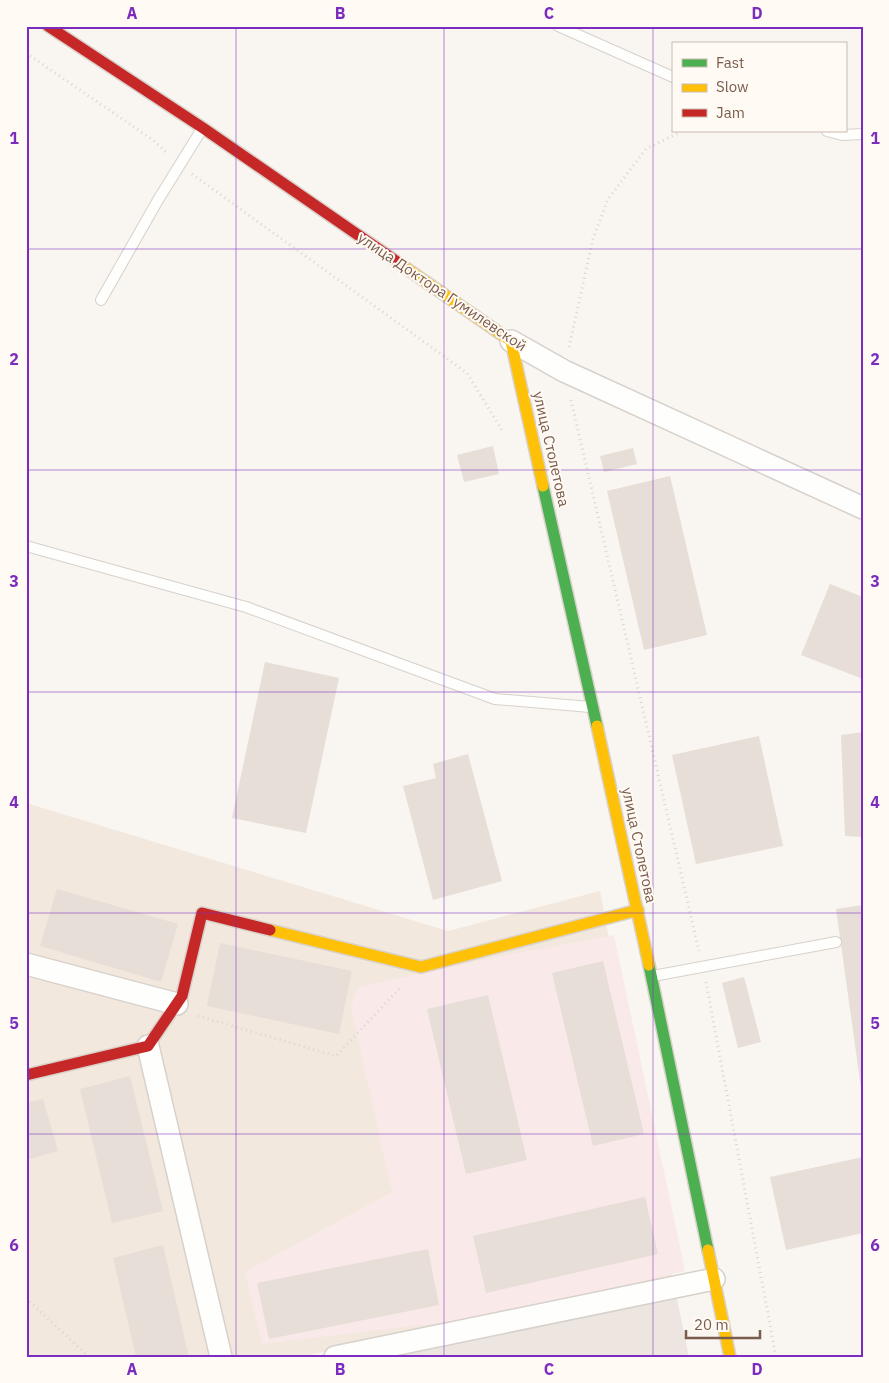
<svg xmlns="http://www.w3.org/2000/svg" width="889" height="1383" font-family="'IBM Plex Sans',sans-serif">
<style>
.residential{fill:#f2e8de}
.industrial{fill:#ede5e0}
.medical{fill:#fae9e9}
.building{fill:#e6ded7}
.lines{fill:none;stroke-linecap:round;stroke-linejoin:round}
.lane-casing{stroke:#d7d1cb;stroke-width:12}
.street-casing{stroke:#d7d1cb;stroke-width:24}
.fast-casing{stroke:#d9d2cb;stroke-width:14}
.slow-casing{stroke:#d9d2cb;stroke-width:14}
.jam-casing{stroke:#d9d2cb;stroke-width:14}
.path{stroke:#dcd5d0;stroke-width:3;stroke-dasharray:1 4;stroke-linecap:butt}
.lane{stroke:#fefefd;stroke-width:10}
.street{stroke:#fefefd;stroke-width:21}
.fast{stroke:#4caf50;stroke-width:11}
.slow{stroke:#ffc107;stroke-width:11}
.jam{stroke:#c62828;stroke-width:11}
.grid{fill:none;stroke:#7b2cbf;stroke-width:1;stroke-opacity:0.55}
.labels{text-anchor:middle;stroke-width:4;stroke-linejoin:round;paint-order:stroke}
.street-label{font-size:15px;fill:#7a5c4d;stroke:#fffaf3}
.neatline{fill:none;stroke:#7b2cbf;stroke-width:2}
.grid-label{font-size:16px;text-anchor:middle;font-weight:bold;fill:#7b2cbf}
</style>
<rect width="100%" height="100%" fill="#f9f5f0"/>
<path class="residential" d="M26,803L448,931L600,891L672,1278L300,1357H26Z"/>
<path class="industrial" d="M676,1294L689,1357H376Z"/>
<path class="medical" d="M614,935L685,1271L488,1317L262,1344L245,1272L392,1192L351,1008L358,987L492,958Z"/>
<g class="building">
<path d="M493,446L499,474L464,482L457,455Z"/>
<path d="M633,448L637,464L604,472L600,456Z"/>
<path d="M670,476L707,635L644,650L607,491Z"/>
<path d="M830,584L863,597V679L801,655Z"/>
<path d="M265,662L339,678L306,833L232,818Z"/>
<path d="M863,732V837L845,836L841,735Z"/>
<path d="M759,736L783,846L696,864L672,755Z"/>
<path d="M468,754L502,881L433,900L403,786L436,778L433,764Z"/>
<path d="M57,889L178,924L161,982L40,946Z"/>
<path d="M863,905V1095H862L836,909Z"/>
<path d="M220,943L352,971L339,1034L207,1006Z"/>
<path d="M603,961L644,1134L593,1146L552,973Z"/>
<path d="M744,977L761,1042L738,1048L722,983Z"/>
<path d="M488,995L527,1160L466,1174L427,1009Z"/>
<path d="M130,1076L163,1211L112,1223L80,1089Z"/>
<path d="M43,1099L58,1151L26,1160V1103Z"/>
<path d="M863,1157V1233L786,1250L770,1177Z"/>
<path d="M645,1197L658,1254L486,1293L473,1236Z"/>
<path d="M163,1245L189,1357H136L113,1258Z"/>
<path d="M428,1249L439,1305L269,1339L257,1283Z"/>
</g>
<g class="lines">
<g class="lane-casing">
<g id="lane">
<path d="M558,26L673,77"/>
<path d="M827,131L842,135L863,134"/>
<path d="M101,300L158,200L202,129"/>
<path d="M26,546L246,607L495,699L590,707"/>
<path d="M653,976L836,942"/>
</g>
</g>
<g class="street-casing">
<g id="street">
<path d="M511,341L564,371L863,508"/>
<path d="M26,964L177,1004"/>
<path d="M148,1046L221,1357"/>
<path d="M335,1357L714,1279"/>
</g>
</g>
<g class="fast-casing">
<g id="fast">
<path d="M543,486L597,726"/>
<path d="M649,965L708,1250"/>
</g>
</g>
<g class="slow-casing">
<g id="slow">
<path d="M403,266L511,341L543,486"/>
<path d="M597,726L649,965"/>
<path d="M270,930L421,967L638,910"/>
<path d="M708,1250L730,1357"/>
</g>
</g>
<g class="jam-casing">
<g id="jam">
<path d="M48,26L203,128L403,266"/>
<path d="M26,1075L148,1046L182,996L202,913L270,930"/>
</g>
</g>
<g class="path">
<path d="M26,53L153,140L168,154"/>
<path d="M192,174L467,373L503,432"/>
<path d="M569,347L593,239L608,199L646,149L682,131"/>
<path d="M571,400L699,951"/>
<path d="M706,982L776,1357"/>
<path d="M198,1016L336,1056L400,988"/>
<path d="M26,1298L89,1357"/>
</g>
<use href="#lane" class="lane"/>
<use href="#street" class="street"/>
<use href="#fast" class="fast"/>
<use href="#slow" class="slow"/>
<use href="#jam" class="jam"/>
</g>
<path class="grid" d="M236,26V1357M444,26V1357M653,26V1357M26,249H863M26,470H863M26,692H863M26,913H863M26,1134H863"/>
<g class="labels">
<g class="street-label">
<text transform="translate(442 292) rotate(34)" y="5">улица Доктора Гумилевской</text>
<text transform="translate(551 449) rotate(77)" y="5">улица Столетова</text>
<text transform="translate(639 845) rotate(78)" y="5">улица Столетова</text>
</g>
</g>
<rect width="889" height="1383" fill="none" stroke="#fffaf3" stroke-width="55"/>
<rect x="672" y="42" width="175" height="90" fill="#fffaf3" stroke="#cabbb1"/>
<rect x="682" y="59" width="25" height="8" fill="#4caf50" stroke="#cabbb1"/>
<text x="716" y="68" font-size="15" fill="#7a5c4d">Fast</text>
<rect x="682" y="84" width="25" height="8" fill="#ffc107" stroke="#cabbb1"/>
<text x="716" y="92" font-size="15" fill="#7a5c4d">Slow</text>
<rect x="682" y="109" width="25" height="8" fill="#c62828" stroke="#cabbb1"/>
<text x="716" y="118" font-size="15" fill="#7a5c4d">Jam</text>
<path d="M686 1330v8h74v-8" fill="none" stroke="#7a5c4d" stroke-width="2.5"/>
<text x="694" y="1330" font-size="15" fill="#7a5c4d" stroke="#fffaf3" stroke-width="4" paint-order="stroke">20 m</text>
<rect x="28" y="28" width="834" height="1328" class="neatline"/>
<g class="grid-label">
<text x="132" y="19">A</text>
<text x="340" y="19">B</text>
<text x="549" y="19">C</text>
<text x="757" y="19">D</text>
<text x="14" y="144">1</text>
<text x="875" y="144">1</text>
<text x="14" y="365">2</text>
<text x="875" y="365">2</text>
<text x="14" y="587">3</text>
<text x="875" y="587">3</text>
<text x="14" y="808">4</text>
<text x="875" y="808">4</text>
<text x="14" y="1029">5</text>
<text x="875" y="1029">5</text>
<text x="14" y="1251">6</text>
<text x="875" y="1251">6</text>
<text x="132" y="1375">A</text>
<text x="340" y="1375">B</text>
<text x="549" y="1375">C</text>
<text x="757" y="1375">D</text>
</g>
</svg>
